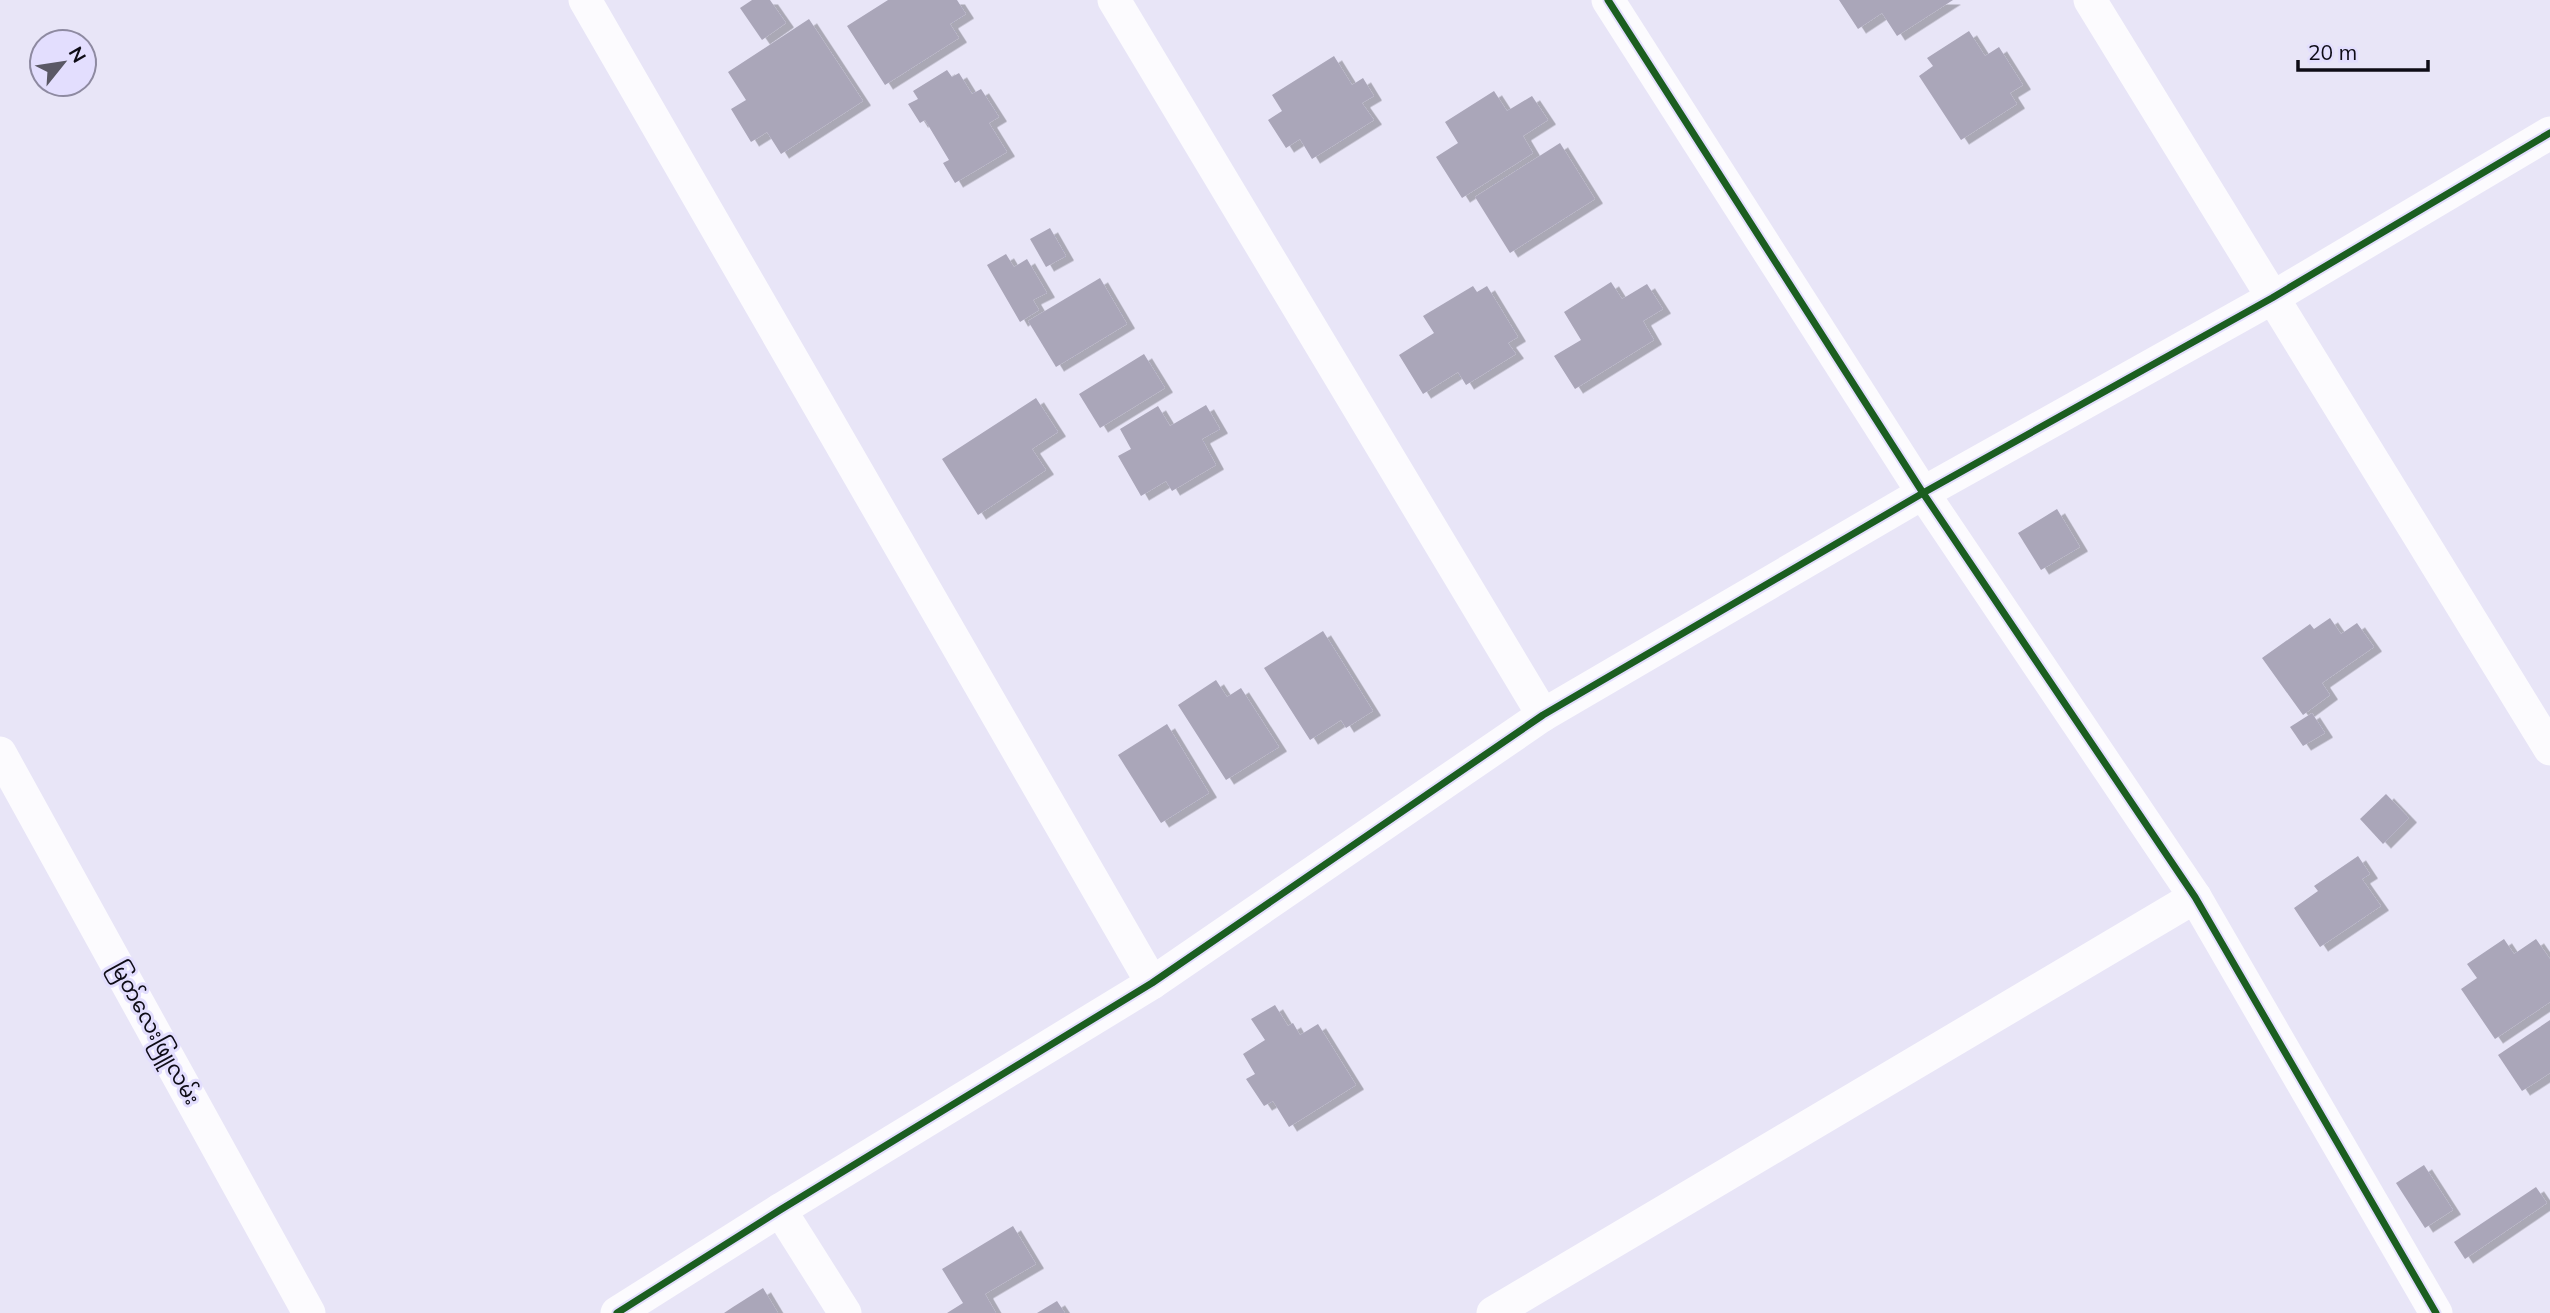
<svg xmlns="http://www.w3.org/2000/svg" width="2550" height="1313" font-family="Mulish,'Noto Sans Myanmar',sans-serif">
<style>
.building{fill:#aaa6b9;filter:url(#shadow)}
.lines{fill:none;stroke-linecap:round;stroke-linejoin:round}
.street{stroke:#fcfbfe;stroke-width:33}
.cycleway-casing{stroke:#e3defe;stroke-width:11}
.cycleway{stroke:#1b5e20;stroke-width:7}
.labels{text-anchor:middle;stroke-width:6;stroke-linejoin:round;paint-order:stroke}
.street-label{font-size:21px;fill:#0e0c16;stroke:#e3defe}
</style>
<defs>
<filter id="shadow"><feDropShadow dx="8" dy="4.5" stdDeviation="0" flood-color="#0004"/></filter>
</defs>
<rect width="100%" height="100%" fill="#e8e5f7"/>
<g class="building">
<path d="M752,0H770L786,23L762,40L740,8Z"/>
<path d="M888,0H957L966,14L950,24L959,38L885,85L847,26Z"/>
<path d="M1839,0H1953L1897,36L1882,13L1858,29Z"/>
<path d="M809,19L863,101L781,154L767,132L751,142L731,109L746,100L728,72Z"/>
<path d="M1969,31L1985,56L1999,47L2023,85L2010,93L2017,104L1961,140L1919,76L1933,66L1927,58Z"/>
<path d="M1334,56L1352,85L1363,78L1374,96L1362,103L1374,120L1312,159L1300,139L1286,148L1268,120L1282,111L1272,95Z"/>
<path d="M947,70L952,77L959,73L972,94L981,89L999,117L989,123L1007,152L955,183L943,163L949,160L925,120L920,123L908,104L918,99L913,91Z"/>
<path d="M1494,91L1507,111L1532,96L1548,120L1523,136L1533,153L1462,198L1436,157L1458,143L1445,122Z"/>
<path d="M1560,143L1595,199L1510,253L1475,197Z"/>
<path d="M1050,228L1066,256L1046,267L1030,239Z"/>
<path d="M1006,254L1014,267L1027,259L1047,293L1033,300L1039,310L1020,322L987,265Z"/>
<path d="M1100,278L1127,324L1056,367L1028,321Z"/>
<path d="M1611,282L1622,299L1647,284L1663,309L1643,321L1654,340L1575,389L1554,356L1581,340L1564,312Z"/>
<path d="M1473,286L1477,292L1487,286L1518,337L1508,343L1516,354L1466,385L1458,372L1423,394L1399,355L1434,333L1423,316Z"/>
<path d="M1144,354L1165,388L1100,428L1079,394Z"/>
<path d="M1036,398L1058,432L1032,449L1046,470L978,515L942,459Z"/>
<path d="M1206,405L1220,429L1202,439L1216,465L1172,491L1166,481L1141,496L1118,456L1131,449L1120,429L1158,406L1170,426Z"/>
<path d="M2057,509L2080,547L2041,570L2018,533Z"/>
<path d="M2330,618L2341,634L2357,623L2374,647L2322,683L2330,695L2303,715L2262,658L2310,624L2314,629Z"/>
<path d="M1323,631L1373,711L1346,728L1341,720L1310,740L1264,668Z"/>
<path d="M1216,680L1227,697L1241,688L1279,747L1226,780L1178,705Z"/>
<path d="M2312,713L2325,733L2303,746L2290,727Z"/>
<path d="M1167,724L1209,793L1161,823L1118,755Z"/>
<path d="M2386,794L2409,818L2383,844L2360,819Z"/>
<path d="M2358,856L2370,874L2362,879L2381,906L2320,947L2294,908L2318,891L2314,886Z"/>
<path d="M2504,939L2514,954L2536,939L2550,959V1002L2495,1039L2461,989L2477,978L2467,964Z"/>
<path d="M1275,1005L1288,1026L1293,1023L1300,1035L1318,1024L1356,1085L1289,1127L1273,1101L1264,1106L1246,1079L1255,1074L1243,1054L1265,1040L1251,1019Z"/>
<path d="M2550,1020V1073L2522,1091L2498,1055Z"/>
<path d="M2424,1165L2453,1210L2425,1228L2396,1183Z"/>
<path d="M2536,1187L2547,1203L2465,1259L2454,1242Z"/>
<path d="M1013,1226L1036,1264L985,1294L996,1313H947L963,1303L942,1269Z"/>
<path d="M763,1288L778,1313H724L733,1307Z"/>
<path d="M1057,1301L1065,1313H1037Z"/>
</g>
<g class="lines">
<g class="street">
<path d="M585,0L1152,983"/>
<path d="M1114,0L1543,715"/>
<path d="M1608,0L1923,493L2195,897L2436,1313"/>
<path d="M2090,0L2550,749"/>
<path d="M0,753L309,1313"/>
<path d="M780,1210L845,1313"/>
<path d="M617,1313L780,1210L1152,983L1543,715L1923,493L2272,298L2550,133"/>
<path d="M1493,1313L2195,897"/>
</g>
<g class="cycleway-casing">
<g id="cycleway">
<path d="M1608,0L1923,493L2195,897L2436,1313"/>
<path d="M617,1313L780,1210L1152,983L1543,715L1923,493L2272,298L2550,133"/>
</g>
</g>
<use href="#cycleway" class="cycleway"/>
</g>
<g class="labels">
<g class="street-label">
<text transform="translate(155 1033) rotate(61)" y="7">မြတ်လေးဖြူလမ်း</text>
</g>
</g>
<g transform="translate(63 63) rotate(60)"><circle r="33" fill="#e3defe" stroke="#8e8aa1" stroke-width="2"/>
<path d="M0-5L12 26L0 18L-12 26Z" fill="#5a5865"/>
<text y="-10" font-size="19" font-weight="bold" text-anchor="middle" fill="#0e0c16">N</text>
</g>
<path d="M2298 60v10h130v-10" fill="none" stroke="#0e0c16" stroke-width="3.5"/>
<text x="2308" y="60" font-size="21" fill="#0e0c16" stroke="#e3defe" stroke-width="5" paint-order="stroke">20 m</text>
</svg>
